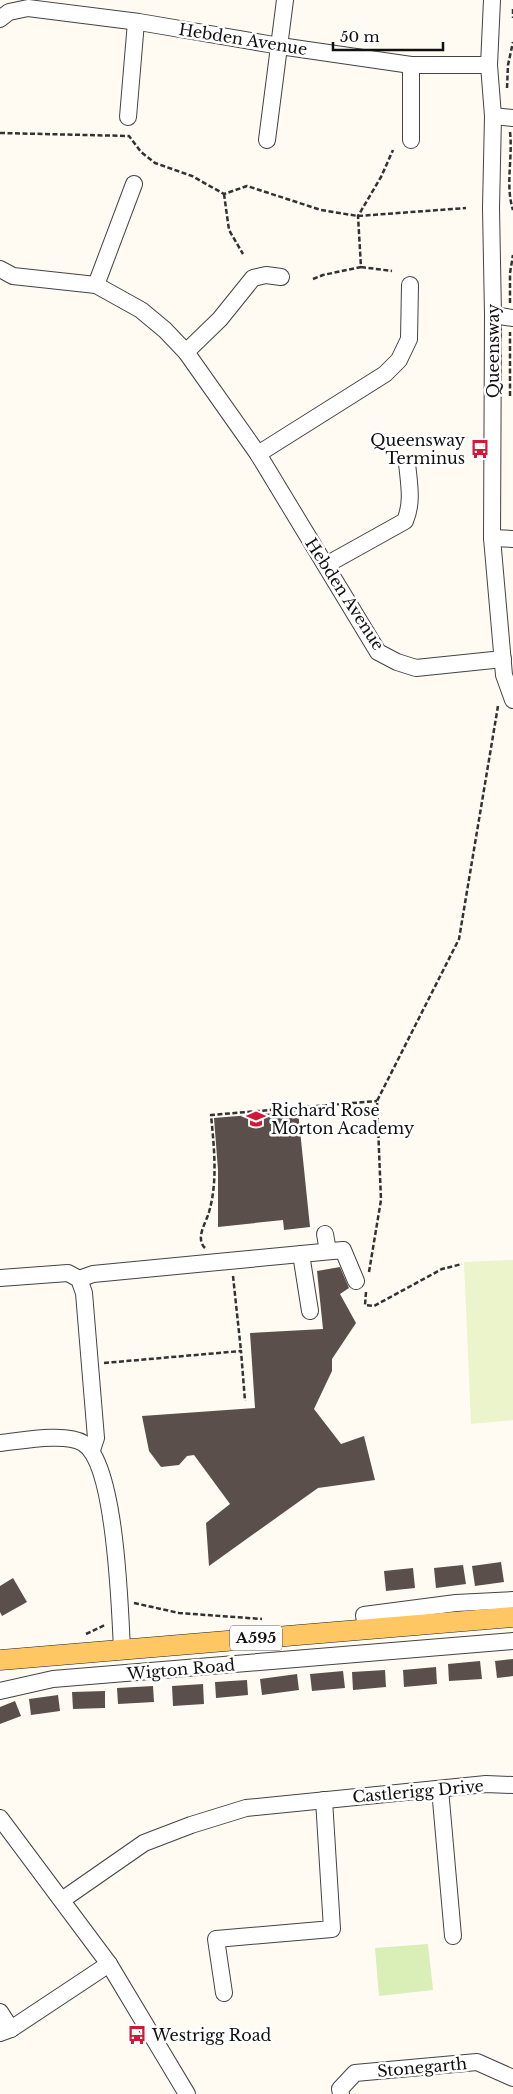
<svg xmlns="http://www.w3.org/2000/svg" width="513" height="2094" font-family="'Libre Baskerville',serif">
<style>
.green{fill:#daeeb7}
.pitch{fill:#ebf4ca}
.building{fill:#5a4f4b}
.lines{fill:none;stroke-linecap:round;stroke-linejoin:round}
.minor-casing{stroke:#434343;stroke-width:18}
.major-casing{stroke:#212121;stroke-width:21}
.path{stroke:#323232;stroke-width:2.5;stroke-dasharray:5 2.5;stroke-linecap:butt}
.minor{stroke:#fff;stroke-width:16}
.major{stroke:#ffc763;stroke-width:20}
.labels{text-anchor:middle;stroke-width:5;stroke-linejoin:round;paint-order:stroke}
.shield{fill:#fff;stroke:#585858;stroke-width:1}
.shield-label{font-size:15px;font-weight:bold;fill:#101010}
.street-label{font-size:16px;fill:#101010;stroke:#fff}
.poi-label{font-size:16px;fill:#101010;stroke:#fff;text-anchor:start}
</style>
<rect width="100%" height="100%" fill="#fffbf3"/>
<path class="green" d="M428,1944L433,1990L379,1996L375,1948Z"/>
<path class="pitch" d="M513,1260V1420L471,1424L464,1262Z"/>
<g class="building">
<path d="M298,1111L310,1227L284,1230L283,1220L218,1227V1170L214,1118Z"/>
<path d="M340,1267L349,1288L340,1294L356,1323L332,1359V1371L314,1409L341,1444L364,1436L375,1480L318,1488L209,1566L206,1523L230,1504L194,1455L187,1456L179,1465L161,1467L149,1451L142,1416L255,1408L250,1333L323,1329L317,1271Z"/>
<path d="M501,1562L504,1582L475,1586L472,1566Z"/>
<path d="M463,1565L466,1584L436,1588L434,1568Z"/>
<path d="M413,1568L415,1588L386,1591L384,1571Z"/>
<path d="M13,1578L27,1602L2,1616L0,1612V1586Z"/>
<path d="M513,1659V1676L497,1678L495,1661Z"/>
<path d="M480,1661L482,1679L449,1681L448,1664Z"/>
<path d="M436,1667L437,1684L404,1687L403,1670Z"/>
<path d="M385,1670L386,1687L353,1690L352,1672Z"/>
<path d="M343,1671L345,1688L312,1691L310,1674Z"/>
<path d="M297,1674L299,1690L262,1695L260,1679Z"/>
<path d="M247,1680L248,1695L216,1698L215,1682Z"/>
<path d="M203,1684L204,1704L173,1706L172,1686Z"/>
<path d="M153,1686L154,1702L118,1704L117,1688Z"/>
<path d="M105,1691V1708L73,1709L72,1692Z"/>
<path d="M58,1695L60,1711L31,1715L29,1699Z"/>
<path d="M15,1701L21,1716L0,1724V1707Z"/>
</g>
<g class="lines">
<g class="minor-casing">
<g id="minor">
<path d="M492,0L489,65L493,116L491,208L493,315L492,538L504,675L513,700"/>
<path d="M0,19L9,12L28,8L139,22L280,46L411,65H489"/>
<path d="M493,116L513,118"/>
<path d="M128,117L136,22"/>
<path d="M267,140L285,0"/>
<path d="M411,140V65"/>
<path d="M0,269L13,276L96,285L141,310L165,330L186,352L258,454L378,652L397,662L416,668L503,659"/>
<path d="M96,285L134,184"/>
<path d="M493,315L513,318"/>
<path d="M186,352L220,319L253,278L266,275L281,277"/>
<path d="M258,454L385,374L399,360L409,339L410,285"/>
<path d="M492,538L513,539"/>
<path d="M326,565L405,521C413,502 409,484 407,463"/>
<path d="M325,1234L328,1251"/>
<path d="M301,1254L310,1311"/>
<path d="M0,1278L68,1273L79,1279L84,1293L96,1438L92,1450"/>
<path d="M79,1279L93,1274L343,1250L356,1281"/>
<path d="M0,1443C20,1441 66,1432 83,1443C116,1463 120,1610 122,1650"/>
<path d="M366,1629L364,1615L456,1603L513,1600"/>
<path d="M0,1691L53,1679L513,1641"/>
<path d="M440,1789L453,1936"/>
<path d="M0,1818L109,1964L187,2094"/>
<path d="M62,1900L144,1843L191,1825L246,1808L486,1784L513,1785"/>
<path d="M224,1993L216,1939L332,1929L324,1800"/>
<path d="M0,2012L11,2029"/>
<path d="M0,2033L11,2029L109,1964"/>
<path d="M341,2094L340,2089L355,2073L477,2062L513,2078"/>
</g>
</g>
<g class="major-casing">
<path id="major" d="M0,1660L513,1617"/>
</g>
<g class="path">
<path d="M513,9V18"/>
<path d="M507,88L508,65L513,42"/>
<path d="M510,132C513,158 505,185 513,210"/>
<path d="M0,133L129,136L141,152L155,163L192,176L224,194L247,186L321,210L358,216L466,208"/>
<path d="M224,194L229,230L243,254"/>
<path d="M361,267L392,271"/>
<path d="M313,279L323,275L361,267L358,216L381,177L393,150"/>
<path d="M510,303V273L513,255"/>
<path d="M510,396V332"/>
<path d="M205,1248C195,1238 206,1223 209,1212C218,1181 214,1147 211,1115L377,1101"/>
<path d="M369,1272L381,1200L377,1101L459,939L498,706"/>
<path d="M233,1276L241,1351"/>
<path d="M366,1292L365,1305L374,1306L442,1269L462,1264"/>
<path d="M104,1363L241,1351L245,1401"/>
<path d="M134,1603L179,1613L262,1619"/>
<path d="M86,1634L105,1625"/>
</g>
<use href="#minor" class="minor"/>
<use href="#major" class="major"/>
</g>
<defs>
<g id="bus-bare" transform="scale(1.5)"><path d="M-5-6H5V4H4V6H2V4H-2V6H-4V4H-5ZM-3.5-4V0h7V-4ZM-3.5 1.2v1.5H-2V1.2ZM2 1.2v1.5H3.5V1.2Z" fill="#cf1937" stroke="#fff" stroke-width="2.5" paint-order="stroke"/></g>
<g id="school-bare" transform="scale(1.5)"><path d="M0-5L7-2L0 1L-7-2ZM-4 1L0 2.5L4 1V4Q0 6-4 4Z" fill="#cf1937" stroke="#fff" stroke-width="2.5" paint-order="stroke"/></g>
</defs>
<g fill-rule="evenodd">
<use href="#bus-bare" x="480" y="449"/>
<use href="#school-bare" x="256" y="1119"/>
<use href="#bus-bare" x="137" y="2035"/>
</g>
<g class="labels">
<rect class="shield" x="230" y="1625.5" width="52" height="25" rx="4"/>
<g class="shield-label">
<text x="256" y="1643">A595</text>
</g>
<g class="street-label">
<text transform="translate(243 39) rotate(9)" y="6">Hebden Avenue</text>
<text transform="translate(493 351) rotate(-90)" y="6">Queensway</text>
<text transform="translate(345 594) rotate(57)" y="6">Hebden Avenue</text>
<text transform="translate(181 1669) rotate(-5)" y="6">Wigton Road</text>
<text transform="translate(418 1791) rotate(-5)" y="6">Castlerigg Drive</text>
<text transform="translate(422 2067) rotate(-5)" y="6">Stonegarth</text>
</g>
<g class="poi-label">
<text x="465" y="446" text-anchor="end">Queensway<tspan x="465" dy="18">Terminus</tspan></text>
<text x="271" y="1116">Richard Rose<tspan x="271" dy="18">Morton Academy</tspan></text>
<text x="152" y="2041">Westrigg Road</text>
</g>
</g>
<path d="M333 42v8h110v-8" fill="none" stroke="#101010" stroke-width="2.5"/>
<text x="340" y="42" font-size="15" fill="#101010" stroke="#ffffff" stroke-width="4" paint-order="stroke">50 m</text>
</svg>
